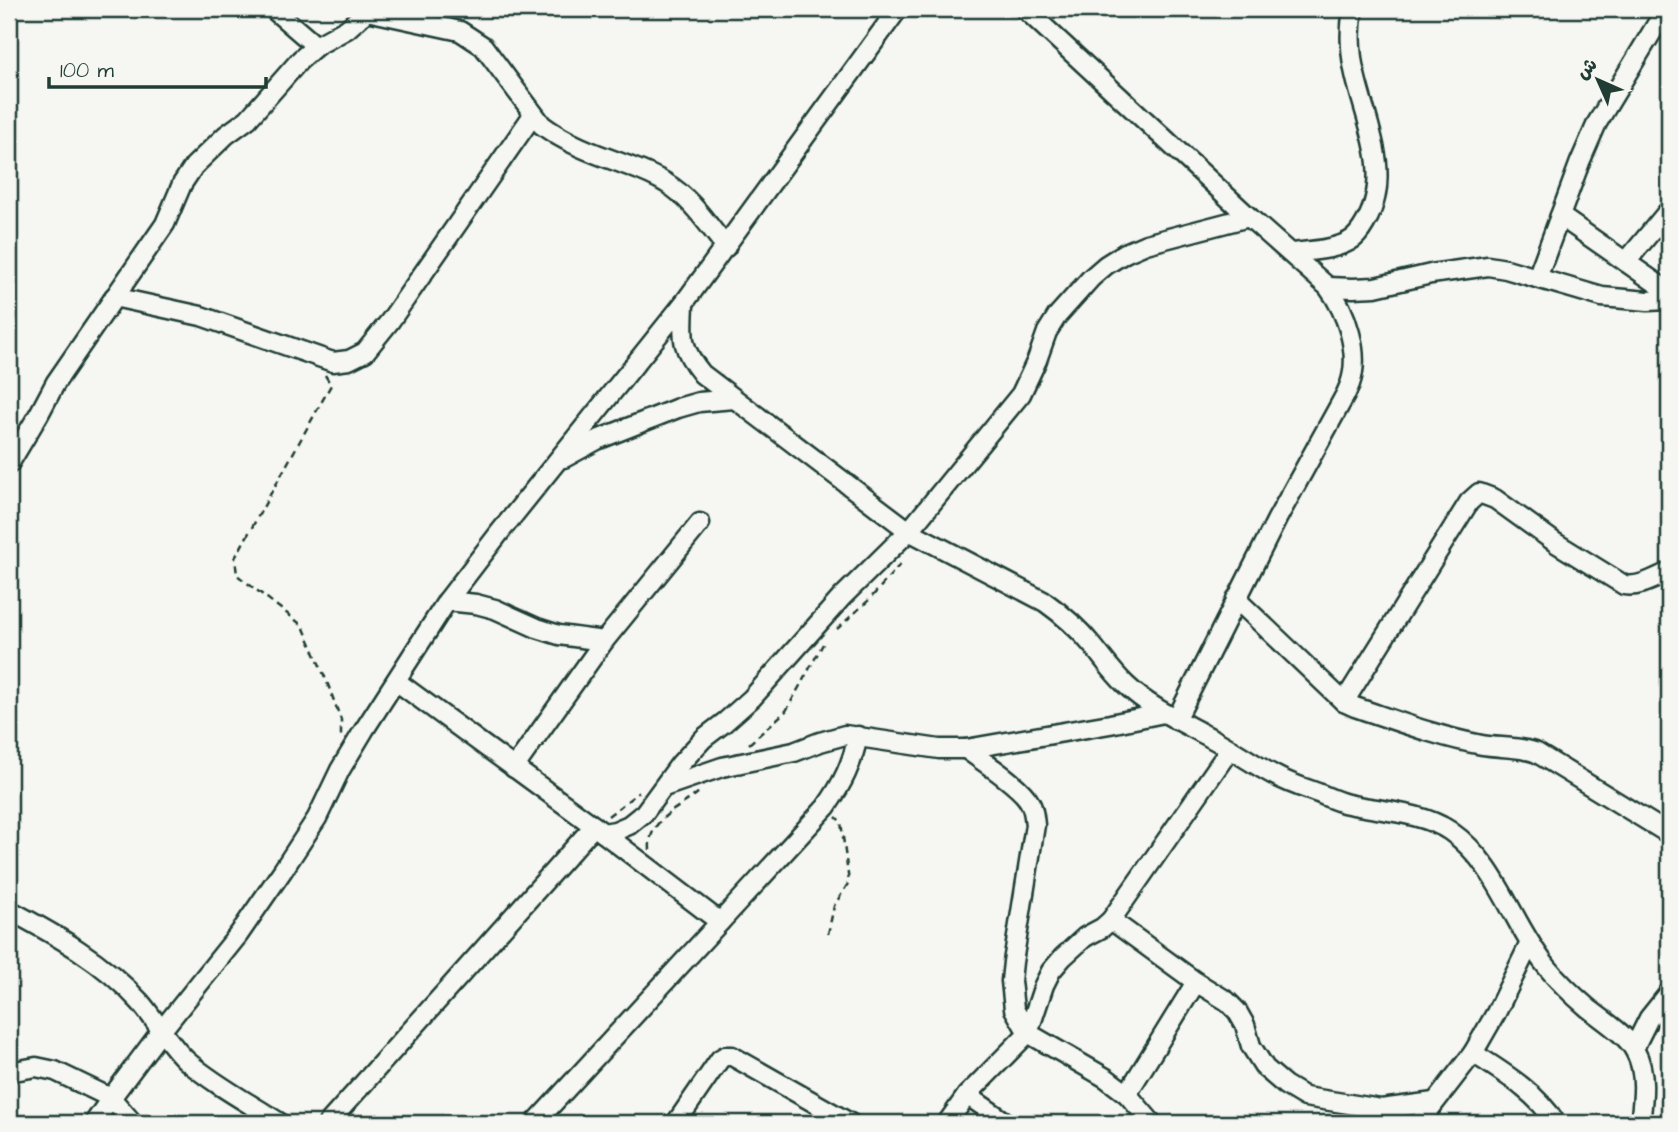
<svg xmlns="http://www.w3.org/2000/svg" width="1678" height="1132" font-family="'Architects Daughter','Playpen Sans Arabic',sans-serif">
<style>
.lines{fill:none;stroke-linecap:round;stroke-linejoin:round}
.street-casing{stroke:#1f3d34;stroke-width:23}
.path{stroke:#1f3d34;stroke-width:2.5;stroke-dasharray:7 5;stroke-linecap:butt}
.street{stroke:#f6f6f2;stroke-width:18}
</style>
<rect width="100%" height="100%" fill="#f6f6f2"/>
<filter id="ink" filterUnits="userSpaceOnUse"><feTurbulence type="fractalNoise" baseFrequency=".0143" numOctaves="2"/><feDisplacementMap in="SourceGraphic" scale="14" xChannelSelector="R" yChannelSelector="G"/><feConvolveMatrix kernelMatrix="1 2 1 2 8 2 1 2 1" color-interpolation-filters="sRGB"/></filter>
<g filter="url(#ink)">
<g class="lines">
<g class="street-casing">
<g id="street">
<path d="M273,9L316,46"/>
<path d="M1025,9L1249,217L1328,287C1346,311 1361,353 1350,384C1348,389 1346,394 1343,399L1277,519L1176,720"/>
<path d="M367,11L460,31L483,46L542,125C566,143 593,153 621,163C637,169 652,174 666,183C691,198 708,225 726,247"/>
<path d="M1560,216L1669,292"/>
<path d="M1291,253C1309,251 1339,250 1354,238C1361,232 1365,224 1369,216C1395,160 1354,103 1351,47C1350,35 1351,21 1353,9"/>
<path d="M1626,262L1669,210"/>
<path d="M1537,278L1580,162L1597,123L1666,9"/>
<path d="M1328,287L1353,288L1375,287L1431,274L1488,266L1506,269L1602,297L1648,301L1669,300"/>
<path d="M114,297L201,316L333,362L349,360L365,352L390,321L533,115"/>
<path d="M684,303C683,336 679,346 702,374L909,531L1045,602C1062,614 1078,628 1092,645C1103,658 1113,673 1126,685C1150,708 1182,722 1211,738C1232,749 1253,764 1274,775C1288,783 1304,788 1318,793C1328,797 1338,802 1348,804C1380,811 1422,812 1450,831C1499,865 1511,923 1547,967C1559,982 1574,996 1588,1008C1603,1020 1627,1035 1635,1051C1647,1072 1643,1100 1640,1123"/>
<path d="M564,458L597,440L678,408L699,402L734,399"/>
<path d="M9,464L39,414L56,382L165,224L182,184L194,166L226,135L248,119L300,60L316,46L347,29L369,9"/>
<path d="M1236,599L1344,702L1355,707C1397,721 1439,737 1482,745C1500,748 1519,746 1537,753L1669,834"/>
<path d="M447,601L476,604L495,609L537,628L559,635L604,641"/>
<path d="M396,681L594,826L720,922"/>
<path d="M1344,702L1469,502L1479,493L1495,499L1556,543L1624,585C1639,588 1655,578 1669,572"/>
<path d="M966,749C982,761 1022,786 1030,803C1034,810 1034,817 1035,825L1013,962L1011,981L1014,1009L1028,1033L1106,1078L1127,1094L1152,1123"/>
<path d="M514,768L604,641L700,523"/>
<path d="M664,787L722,767L794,752L820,742L845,735L939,749H966L1110,724L1164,713"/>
<path d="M603,833L615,831L629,825L644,813L680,764L704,738L725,722L752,698L842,597L909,531L1021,394L1037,360L1047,332L1057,316L1091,278L1106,265L1125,253L1146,244L1249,217"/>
<path d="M9,910C56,935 103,961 140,1002C155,1019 170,1046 187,1061C215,1085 249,1103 280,1123"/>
<path d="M1111,920L1196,982L1227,1001L1237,1011L1245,1025L1251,1046L1265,1068L1285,1085L1305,1097L1381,1109L1434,1102"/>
<path d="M1634,1048L1649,1018L1669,993"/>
<path d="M1473,1053C1504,1073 1536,1092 1556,1123"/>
<path d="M9,1072L36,1067L55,1071L111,1098L133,1123"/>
<path d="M1127,1094L1196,982"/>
<path d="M967,1095L1007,1123"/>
<path d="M94,1123L111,1098L162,1030L239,934L283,870L317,818L340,770L364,730L447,601L500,532L684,303L898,9"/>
<path d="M328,1123L594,826"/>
<path d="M535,1123L826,807C843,783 852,764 858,736"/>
<path d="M676,1123L720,1059L725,1056H732L850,1123"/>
<path d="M947,1123L967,1095L1028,1033L1044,985L1051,971L1063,957L1085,937L1102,928L1111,920L1230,749"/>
<path d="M1419,1123L1473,1053L1496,1013L1530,943"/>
</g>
</g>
<g class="path">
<path d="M325,375L331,385L235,558L237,575L303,626L327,682L341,720V736"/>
<path d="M837,629L869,600L903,561"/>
<path d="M749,744L786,711L823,644"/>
<path d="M608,816L639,792"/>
<path d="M650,850C647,819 679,809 699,792"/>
<path d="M828,934L834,906L849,882L841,822L836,817"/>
</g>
<use href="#street" class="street"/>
</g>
</g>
<rect width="1678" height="1132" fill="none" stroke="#f6f6f2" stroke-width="35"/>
<rect x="18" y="18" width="1643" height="1097" fill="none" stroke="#1f3d34" stroke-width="2.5" filter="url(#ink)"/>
<g transform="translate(1598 80) rotate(315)" stroke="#f6f6f2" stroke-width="5" paint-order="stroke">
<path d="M0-5L12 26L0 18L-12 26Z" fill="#1f3d34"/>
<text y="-10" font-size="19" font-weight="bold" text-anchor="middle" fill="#1f3d34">ش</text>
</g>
<path d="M49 77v10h217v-10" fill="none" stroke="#1f3d34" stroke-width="3.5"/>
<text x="60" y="77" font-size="21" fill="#1f3d34" stroke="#f6f6f2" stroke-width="5" paint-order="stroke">100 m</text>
</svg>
